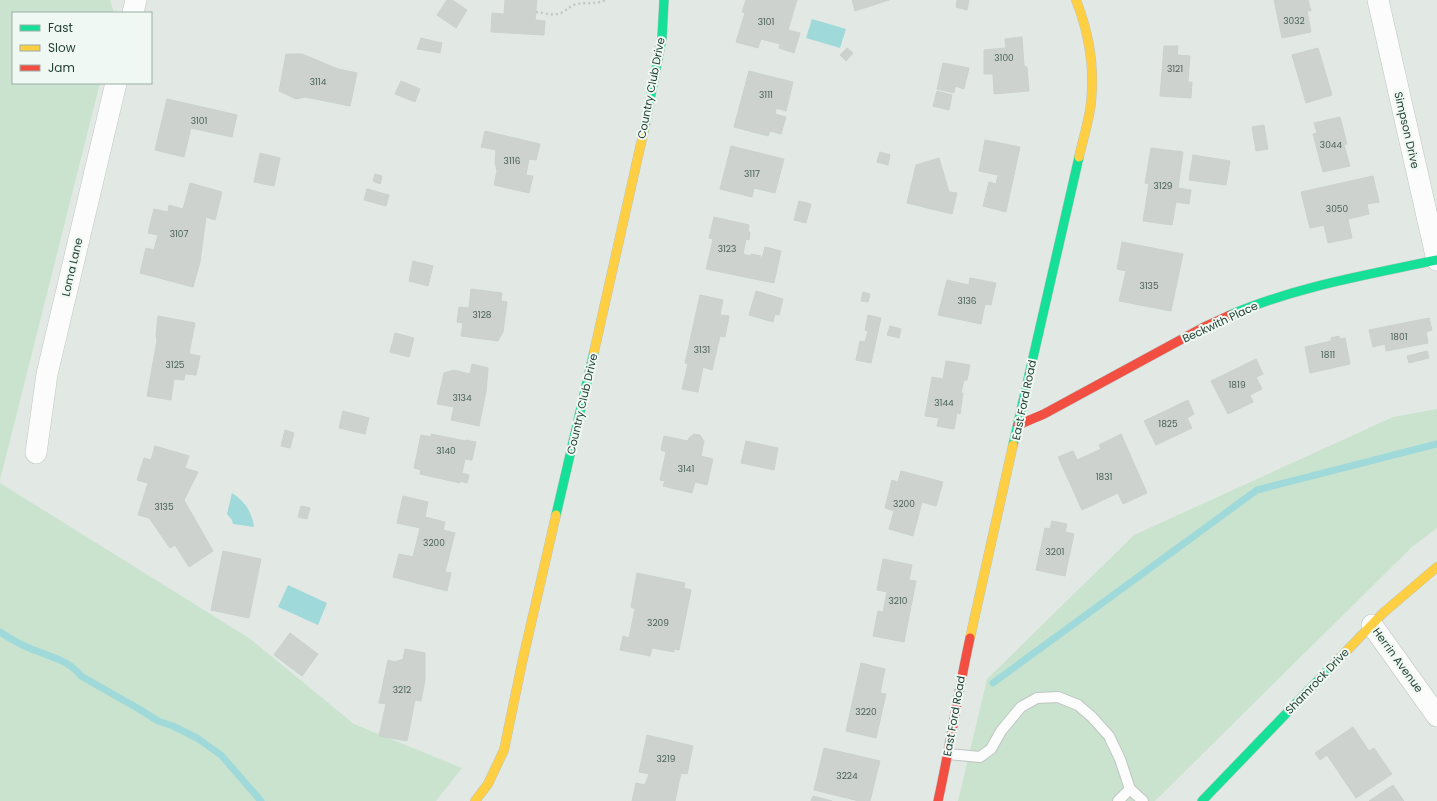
<svg xmlns="http://www.w3.org/2000/svg" width="1437" height="801" font-family="Poppins,sans-serif">
<style>
.green{fill:#cae3cf}
.water{fill:#a0d9d9}
.lines{fill:none;stroke-linecap:round;stroke-linejoin:round}
.stream{stroke:#a0d9d9;stroke-width:7}
.building{fill:#cdd2cf;stroke:#cbd2ce}
.lane-casing{stroke:#bfc6c2;stroke-width:12}
.street-casing{stroke:#bfc6c2;stroke-width:22}
.fast-casing{stroke:#bcc5c1;stroke-width:10}
.slow-casing{stroke:#bcc5c1;stroke-width:10}
.jam-casing{stroke:#bcc5c1;stroke-width:10}
.path{stroke:#bfc9c4;stroke-width:2.5;stroke-dasharray:2 3;stroke-linecap:butt}
.lane{stroke:#fbfcfb;stroke-width:10}
.street{stroke:#fbfcfb;stroke-width:21}
.fast{stroke:#16e098;stroke-width:9}
.slow{stroke:#ffcf43;stroke-width:9}
.jam{stroke:#f24e42;stroke-width:9}
.labels{text-anchor:middle;stroke-width:4;stroke-linejoin:round;paint-order:stroke}
.number-label{font-size:9px;fill:#4a6258}
.street-label{font-size:11px;fill:#1f3d31;stroke:#f0f8f3}
</style>
<rect width="100%" height="100%" fill="#e2e9e5"/>
<g class="green">
<path d="M0,0H110L114,13H13V83H100L0,480Z"/>
<path d="M1437,409V528L1412,547L1155,801H958L987,679L1134,535L1393,417Z"/>
<path d="M0,483L249,638L354,724L462,768L436,801H0Z"/>
</g>
<g class="water">
<path d="M812,19L846,29L840,48L806,38Z"/>
<path d="M232,493C245,501 252,512 254,527L233,524L232,520L227,514Z"/>
<path d="M288,585L327,603L318,625L278,607Z"/>
</g>
<g class="lines">
<g class="stream">
<path d="M0,632C13,641 27,648 42,653C59,660 68,661 81,676L139,709L158,721L173,726L197,738L221,755L261,801"/>
<path d="M993,683L1257,490L1437,444"/>
</g>
</g>
<g class="building">
<path d="M447,0H452L467,10L456,28L437,15Z"/>
<path d="M505,0H537L535,20L545,21L544,35L491,32L492,13L504,14Z"/>
<path d="M746,0H797L788,30L800,33L794,53L779,48L780,44L761,39L758,48L736,42L745,13L742,12Z"/>
<path d="M852,0H889L855,11Z"/>
<path d="M957,0H969L967,10L956,7Z"/>
<path d="M1274,0H1308L1311,11H1307L1311,32L1282,38Z"/>
<path d="M1022,37L1024,66L1027,67L1029,91L994,94L993,74H984V50L1006,48L1005,39Z"/>
<path d="M421,38L433,41L430,51L417,49Z"/>
<path d="M433,41L442,43L440,53L430,51Z"/>
<path d="M1164,46H1178L1177,55L1190,56L1188,82H1192L1191,98L1160,96Z"/>
<path d="M847,48L853,53L846,61L840,55Z"/>
<path d="M1318,48L1332,95L1306,103L1292,55Z"/>
<path d="M286,54H302L338,69L357,73L350,106L305,97L296,99L279,91Z"/>
<path d="M943,63L969,68L964,89L955,86L954,93L937,89Z"/>
<path d="M749,71L793,82L786,111L776,108L775,114L786,117L781,134L770,131L768,136L734,127Z"/>
<path d="M401,81L420,89L415,102L395,94Z"/>
<path d="M937,91L952,95L949,110L933,106Z"/>
<path d="M167,99L237,115L232,137L191,128L184,157L155,150Z"/>
<path d="M1340,117L1347,144L1344,145L1350,166L1323,172L1313,134L1317,133L1314,123Z"/>
<path d="M1264,125L1268,149L1256,151L1252,127Z"/>
<path d="M485,131L540,144L536,160L529,159L526,175L533,176L529,193L494,185L497,171L495,162L496,150L481,147Z"/>
<path d="M985,140L1020,147L1006,212L983,206L989,182L996,184L998,175L979,171Z"/>
<path d="M731,146L784,159L775,193L754,188L752,197L720,189Z"/>
<path d="M1151,148L1183,152L1178,188L1191,190L1189,204L1176,202L1172,225L1143,221L1149,184L1145,183Z"/>
<path d="M880,152L890,155L888,165L877,162Z"/>
<path d="M260,153L280,158L274,186L254,182Z"/>
<path d="M1193,155L1230,161L1226,185L1189,180Z"/>
<path d="M939,158L949,192L957,193L952,214L907,203L916,165Z"/>
<path d="M375,174L382,176L380,184L373,181Z"/>
<path d="M1373,176L1379,202L1367,204L1369,214L1348,219L1352,238L1328,243L1324,225L1310,228L1301,192Z"/>
<path d="M190,183L222,192L215,220L206,217L200,262L193,287L140,273L146,248L154,250L158,235L148,233L154,209L168,212L169,205L183,209Z"/>
<path d="M367,189L389,195L386,206L364,200Z"/>
<path d="M799,201L811,204L806,223L794,220Z"/>
<path d="M714,217L749,225L748,232H750L749,240L746,239L743,254L751,256V254L761,256L760,258H762L765,247L781,251L774,283L706,269L713,239L709,238Z"/>
<path d="M1122,242L1183,254L1171,311L1119,301L1126,271L1117,269Z"/>
<path d="M413,261L433,266L428,286L409,281Z"/>
<path d="M970,278L996,283L991,305L985,304L981,324L938,315L947,280L969,285Z"/>
<path d="M471,289L502,293L501,301L507,302L503,332L498,341L461,336L463,323L457,322L459,307L469,308Z"/>
<path d="M756,291L783,299L779,315L775,314L773,322L749,315Z"/>
<path d="M863,292L870,294L868,302L861,301Z"/>
<path d="M700,295L723,300L720,315L729,316L725,337L720,336L712,370L703,367L698,392L682,389L688,364L685,363Z"/>
<path d="M868,315L881,318L871,363L856,360L860,341L865,342L868,331L865,330Z"/>
<path d="M158,316L195,323L189,354L200,356L196,375L185,374L184,380L174,379L171,400L147,396L157,341L156,335Z"/>
<path d="M1429,318L1432,330L1426,332L1428,343L1386,351L1385,344L1373,347L1369,330Z"/>
<path d="M890,326L901,329L899,338L887,335Z"/>
<path d="M395,333L414,338L409,357L390,352Z"/>
<path d="M1339,336L1340,339L1345,338L1350,364L1310,373L1305,347L1331,341V338Z"/>
<path d="M1427,351L1429,358L1409,363L1407,356Z"/>
<path d="M1256,359L1263,374L1256,377L1262,389L1250,395L1253,402L1228,414L1211,381Z"/>
<path d="M946,361L970,365L967,380H964L961,393H963L960,414L957,413L954,429L937,426L939,418L925,416L932,377L943,379Z"/>
<path d="M472,364L488,368L486,392L479,426L451,420L454,407L437,404L444,373L454,370L470,374Z"/>
<path d="M1188,400L1194,414L1187,418L1192,428L1156,445L1144,421Z"/>
<path d="M343,411L369,418L365,434L339,428Z"/>
<path d="M285,430L294,433L290,448L281,446Z"/>
<path d="M431,434L465,441L466,440L476,442L472,460L465,459L462,473L469,475L467,483L460,481V483L420,474L421,470L414,468L421,435L431,437Z"/>
<path d="M694,434L700,435L704,441L701,456L713,459L707,485L695,482L692,493L663,486L665,481L660,480L666,452L661,450L664,436L688,441L689,438Z"/>
<path d="M1121,434L1147,493L1123,504L1118,493L1082,510L1058,457L1073,451L1077,460L1101,449L1099,445Z"/>
<path d="M746,441L778,448L774,470L741,463Z"/>
<path d="M155,446L189,456L185,468L198,472L184,500L213,551L189,567L175,545L170,548L149,518L138,515L148,483L137,480L144,458L151,460Z"/>
<path d="M901,471L943,482L936,506L922,502L913,536L889,529L894,511L885,508L892,480L898,482Z"/>
<path d="M403,496L428,502L425,517L445,522L443,530L455,533L445,572L451,573L447,591L393,577L399,554L413,557L420,528L397,523Z"/>
<path d="M301,506L310,508L307,519L298,517Z"/>
<path d="M1052,521L1067,524L1065,532L1074,534L1065,576L1036,570L1045,528L1050,529Z"/>
<path d="M223,551L261,559L249,618L211,610Z"/>
<path d="M883,559L912,565L909,580L916,581L904,642L873,636L878,611L883,612L887,592L877,590Z"/>
<path d="M637,573L685,583L684,588L691,590L679,650L674,649V652L652,648L650,656L620,650L623,636L629,638L635,609L631,607Z"/>
<path d="M290,633L318,654L302,676L274,655Z"/>
<path d="M405,649L425,653V680L421,701L415,700L407,741L379,736L386,704L379,703L388,660L395,662L403,659Z"/>
<path d="M861,663L885,669L880,693L886,694L876,738L846,731Z"/>
<path d="M1353,727L1369,751L1374,748L1392,774L1356,798L1327,755L1320,760L1315,753Z"/>
<path d="M647,735L693,746L687,774L681,773L675,801H632L636,783L645,785L649,774L639,772Z"/>
<path d="M824,748L880,761L870,801H859L814,790Z"/>
<path d="M1393,785L1404,801H1369Z"/>
<path d="M813,796L832,801H811Z"/>
</g>
<g class="lines">
<g class="lane-casing">
<g id="lane">
<path d="M948,754L980,757L991,749L1001,731L1021,707L1037,698L1058,697L1078,705L1092,717L1109,736L1120,759L1130,789"/>
<path d="M1118,801L1130,789L1143,801"/>
</g>
</g>
<g class="street-casing">
<g id="street">
<path d="M1378,0L1437,260"/>
<path d="M133,13L136,0"/>
<path d="M36,453L47,374L116,83"/>
<path d="M1372,625L1437,716"/>
</g>
</g>
<g class="fast-casing">
<g id="fast">
<path d="M644,130L662,38L664,0"/>
<path d="M1230,315C1295,287 1367,275 1437,260"/>
<path d="M1013,445L1079,157"/>
<path d="M556,515L594,352"/>
<path d="M1202,801L1332,666"/>
</g>
</g>
<g class="slow-casing">
<g id="slow">
<path d="M1076,0C1089,33 1095,66 1091,103C1089,121 1083,139 1079,157"/>
<path d="M594,352L644,130"/>
<path d="M970,638L1013,445"/>
<path d="M1332,666L1383,613L1437,567"/>
<path d="M475,801L488,784L504,750L522,663L556,515"/>
</g>
</g>
<g class="jam-casing">
<g id="jam">
<path d="M1018,425L1044,414L1206,326L1230,315"/>
<path d="M938,801C950,747 958,692 970,638"/>
</g>
</g>
<path class="path" d="M536,12C544,13 553,16 561,13C567,10 571,5 577,4C587,2 596,5 605,0"/>
<use href="#lane" class="lane"/>
<use href="#street" class="street"/>
<use href="#fast" class="fast"/>
<use href="#slow" class="slow"/>
<use href="#jam" class="jam"/>
</g>
<g class="labels">
<g class="number-label">
<text x="1294" y="24">3032</text>
<text x="766" y="25">3101</text>
<text x="1004" y="61">3100</text>
<text x="1175" y="72">3121</text>
<text x="318" y="85">3114</text>
<text x="766" y="98">3111</text>
<text x="199" y="124">3101</text>
<text x="1331" y="148">3044</text>
<text x="512" y="164">3116</text>
<text x="752" y="177">3117</text>
<text x="1163" y="189">3129</text>
<text x="1337" y="212">3050</text>
<text x="179" y="237">3107</text>
<text x="727" y="252">3123</text>
<text x="1149" y="289">3135</text>
<text x="967" y="304">3136</text>
<text x="482" y="318">3128</text>
<text x="1399" y="340">1801</text>
<text x="702" y="353">3131</text>
<text x="1328" y="358">1811</text>
<text x="175" y="368">3125</text>
<text x="1237" y="388">1819</text>
<text x="462" y="401">3134</text>
<text x="944" y="406">3144</text>
<text x="1168" y="427">1825</text>
<text x="446" y="454">3140</text>
<text x="686" y="472">3141</text>
<text x="1104" y="480">1831</text>
<text x="904" y="507">3200</text>
<text x="164" y="510">3135</text>
<text x="434" y="546">3200</text>
<text x="1055" y="555">3201</text>
<text x="898" y="604">3210</text>
<text x="658" y="626">3209</text>
<text x="402" y="693">3212</text>
<text x="866" y="715">3220</text>
<text x="666" y="762">3219</text>
<text x="847" y="779">3224</text>
</g>
<g class="street-label">
<text transform="translate(651 88) rotate(-79)" y="4">Country Club Drive</text>
<text transform="translate(1407 130) rotate(77)" y="4">Simpson Drive</text>
<text transform="translate(72 267) rotate(-77)" y="4">Loma Lane</text>
<text transform="translate(1220 322) rotate(-25)" y="4">Beckwith Place</text>
<text transform="translate(1024 400) rotate(-78)" y="4">East Ford Road</text>
<text transform="translate(582 404) rotate(-77)" y="4">Country Club Drive</text>
<text transform="translate(1398 660) rotate(54)" y="4">Herrin Avenue</text>
<text transform="translate(1317 681) rotate(-46)" y="4">Shamrock Drive</text>
<text transform="translate(954 716) rotate(-80)" y="4">East Ford Road</text>
</g>
</g>
<rect x="12" y="12" width="140" height="72" fill="#f0f8f3" stroke="#9cada5"/>
<rect x="20" y="25" width="20" height="6" fill="#16e098" stroke="#9cada5"/>
<text x="48" y="32" font-size="12" fill="#1f3d31">Fast</text>
<rect x="20" y="45" width="20" height="6" fill="#ffcf43" stroke="#9cada5"/>
<text x="48" y="52" font-size="12" fill="#1f3d31">Slow</text>
<rect x="20" y="65" width="20" height="6" fill="#f24e42" stroke="#9cada5"/>
<text x="48" y="72" font-size="12" fill="#1f3d31">Jam</text>
</svg>
